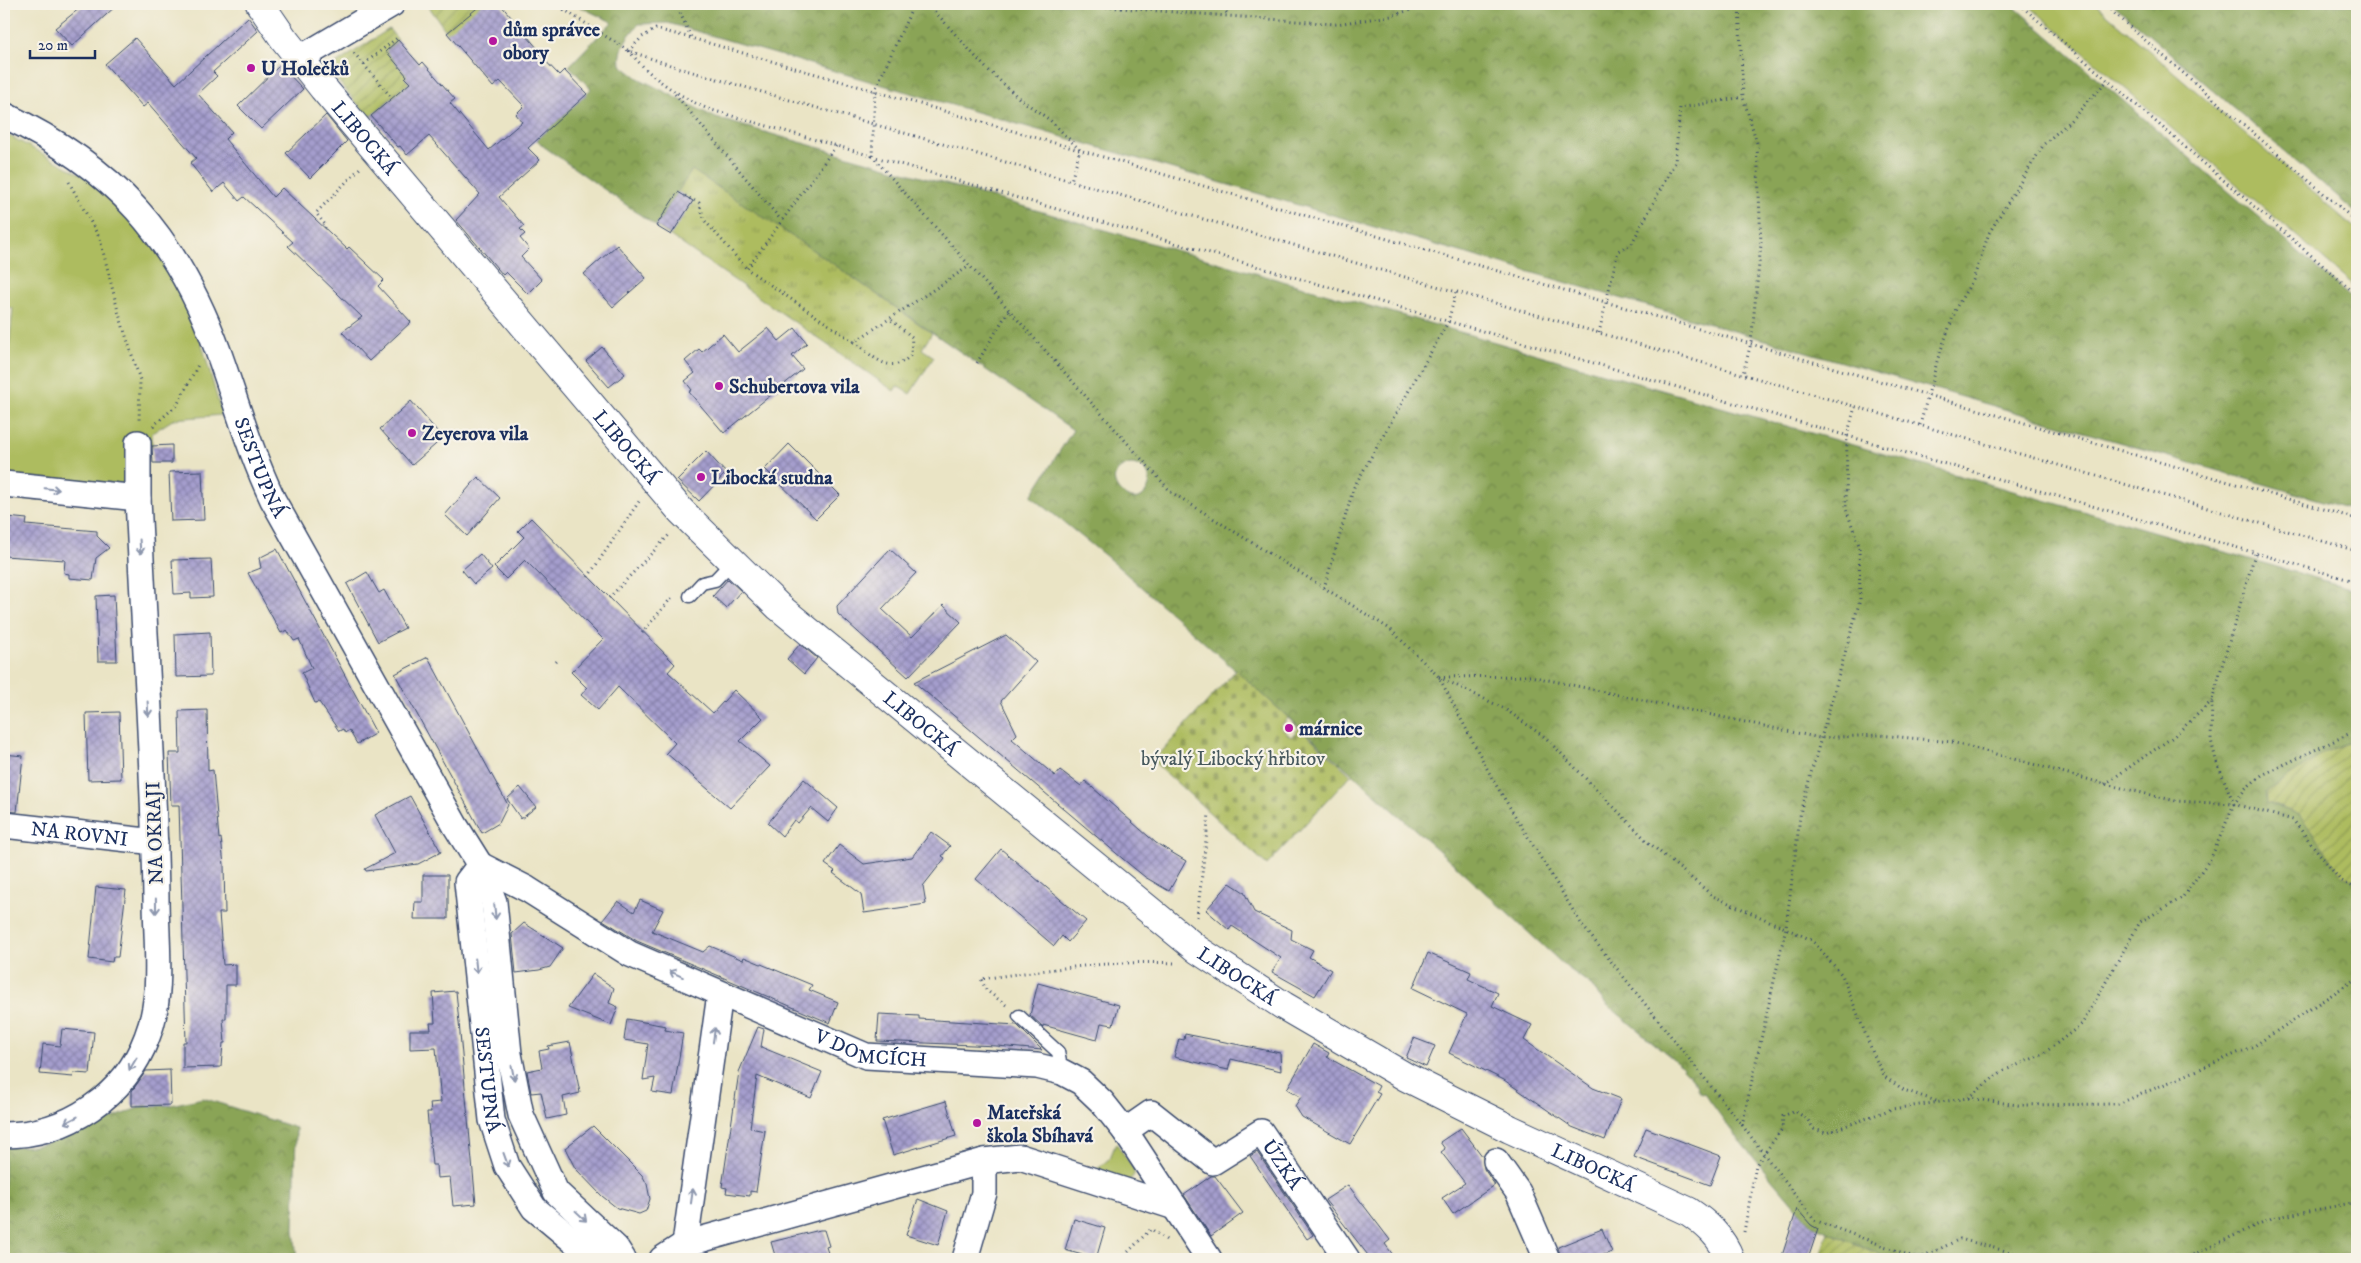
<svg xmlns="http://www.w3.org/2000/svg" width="2361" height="1263" font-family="'IM FELL DW Pica',serif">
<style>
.grass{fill:#adbc5f;stroke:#64765e}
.forest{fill:url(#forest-crowns);stroke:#526a5a;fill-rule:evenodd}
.cemetery{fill:url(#cemetery-stones);stroke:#64765e;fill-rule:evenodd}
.park{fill:url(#park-tufts);stroke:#64765e}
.garden{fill:url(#garden-furrows);stroke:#64765e}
.building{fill:url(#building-cross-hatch)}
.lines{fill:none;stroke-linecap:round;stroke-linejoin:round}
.service-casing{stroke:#3a4a6d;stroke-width:15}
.minor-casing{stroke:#3a4a6d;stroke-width:28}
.tertiary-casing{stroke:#3a4a6d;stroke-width:30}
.path{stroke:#3a4a6d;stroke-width:3;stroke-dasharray:1 4;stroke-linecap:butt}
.service{stroke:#fff;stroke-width:12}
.minor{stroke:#fff;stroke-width:25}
.tertiary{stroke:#fff;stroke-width:28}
.oneway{stroke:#8d97ae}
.poi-dot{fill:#b5179e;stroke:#f7f3e8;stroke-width:2}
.labels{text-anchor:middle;stroke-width:4.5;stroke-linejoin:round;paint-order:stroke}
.poi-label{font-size:20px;font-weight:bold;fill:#1b2f5e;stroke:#f7f3e8;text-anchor:start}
.street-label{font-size:20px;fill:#1b2f5e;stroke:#f7f3e8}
.park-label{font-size:20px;fill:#47595e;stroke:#f7f3e8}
</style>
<defs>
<pattern id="forest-crowns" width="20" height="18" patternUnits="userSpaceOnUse" patternTransform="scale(1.25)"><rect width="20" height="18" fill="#8aa456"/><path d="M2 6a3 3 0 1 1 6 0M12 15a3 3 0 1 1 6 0" fill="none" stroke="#70864a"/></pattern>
<pattern id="cemetery-stones" width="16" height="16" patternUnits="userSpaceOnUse" patternTransform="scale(1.25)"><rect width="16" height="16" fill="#adbc5f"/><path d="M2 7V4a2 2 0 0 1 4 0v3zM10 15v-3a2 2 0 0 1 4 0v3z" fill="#8c9952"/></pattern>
<pattern id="park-tufts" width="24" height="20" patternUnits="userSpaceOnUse" patternTransform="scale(1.25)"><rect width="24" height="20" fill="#adbc5f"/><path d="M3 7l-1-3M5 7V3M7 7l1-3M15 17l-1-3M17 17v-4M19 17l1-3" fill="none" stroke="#8c9952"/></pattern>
<pattern id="garden-furrows" width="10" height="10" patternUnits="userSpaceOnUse" patternTransform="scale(1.25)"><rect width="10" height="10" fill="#adbc5f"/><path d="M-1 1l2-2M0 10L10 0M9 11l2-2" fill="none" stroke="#8c9952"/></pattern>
<pattern id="building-cross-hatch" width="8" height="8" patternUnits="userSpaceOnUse" patternTransform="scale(1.25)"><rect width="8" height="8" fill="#a59ecd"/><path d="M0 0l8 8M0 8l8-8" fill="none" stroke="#8681aa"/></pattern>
</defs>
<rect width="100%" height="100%" fill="#f7f3e8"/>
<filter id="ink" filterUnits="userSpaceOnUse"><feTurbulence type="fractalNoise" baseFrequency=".02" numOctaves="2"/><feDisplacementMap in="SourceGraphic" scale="10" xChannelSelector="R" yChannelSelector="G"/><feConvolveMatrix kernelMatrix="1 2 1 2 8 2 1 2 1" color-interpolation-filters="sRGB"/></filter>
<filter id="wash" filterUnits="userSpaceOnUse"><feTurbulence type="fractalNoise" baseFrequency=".0096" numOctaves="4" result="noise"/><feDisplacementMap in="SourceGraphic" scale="20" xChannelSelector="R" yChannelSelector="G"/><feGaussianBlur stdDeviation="1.12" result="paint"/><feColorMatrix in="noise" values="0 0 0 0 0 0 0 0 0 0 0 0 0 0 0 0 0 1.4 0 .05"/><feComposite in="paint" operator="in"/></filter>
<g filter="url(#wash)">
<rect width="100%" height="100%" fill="#eae4c5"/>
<g class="grass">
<path d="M2027,4H2095L2357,230V288Z"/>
<path d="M4,133L86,177L134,221L174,274L199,334L222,415L174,419L152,433V446L138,443L125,484L4,476V398L13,308L4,307V273L7,272V227H4Z"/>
<path d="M1116,1143L1134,1169V1175L1129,1181L1095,1171L1110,1158Z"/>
</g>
<g class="forest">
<path d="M574,4H2011L2357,302V511L668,23L639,24C627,37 619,47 621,65L638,78L716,118L2357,590V739L2324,753L2267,803L2299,814L2342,875L2357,882V1259H1893L1811,1225L1736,1137L1704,1093L1701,1094L1697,1088L1698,1086L1688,1073L1687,1074L1682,1069L1683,1067L1605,1003L1590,984L1565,966L1455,865L1189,629L1107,557L1031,496L1073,430L826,259L692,170L656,226L543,146L537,140L591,89L569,66L612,22ZM1131,464C1142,465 1152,473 1149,485C1139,521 1089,474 1131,464Z"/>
<path d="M2113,4H2357V214Z"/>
<path d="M203,1098L296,1128L294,1230L297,1259H4V1147L35,1146L63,1138L143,1106L171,1105Z"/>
</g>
<path class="cemetery" d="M1236,670L1351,775L1267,865L1153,761ZM1288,718L1299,728L1291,737L1280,727Z"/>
<path class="park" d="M692,170L826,259L932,333L922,349L934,357L910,394L897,386L894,391L656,226Z"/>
<g class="garden">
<path d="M427,4H482L448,34Z"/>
<path d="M389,29L398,40L386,51L396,63L409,53L420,65L406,78L410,83L369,118L328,69Z"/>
<path d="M2357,739V882L2342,875L2299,814L2267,803L2266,792L2324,753Z"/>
<path d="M1828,1232L1890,1259H1819Z"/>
</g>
<g id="blocks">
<g class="building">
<path d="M85,4H118L72,46L55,28Z"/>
<path d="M482,4H500L538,49L536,51L559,75L564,70L587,94L528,148L540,160L499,197L524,226L520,229L525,234L520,238L529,249L521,257L542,280L528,294L506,272L503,275L456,220L480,194L429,136L407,155L400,146L398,147L371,116L410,83L405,78L407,76L386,51L398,40L420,65L423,62L455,99L450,103L489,150L522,122L516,114L524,106L500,81L493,87L447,33Z"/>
<path d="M248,17L258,31L213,72L217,76L198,94L232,132L225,139L273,197L282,188L347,249L349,247L384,280L378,286L411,322L369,361L342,332L362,317L288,246L293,242L244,197L239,201L224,183L213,192L190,163L196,158L148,103L143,107L105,64L135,38L176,84Z"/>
<path d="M280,65L303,89L261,129L238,106Z"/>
<path d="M326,115L347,141L310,178L286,153Z"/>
<path d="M678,192L693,201L671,235L656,226Z"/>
<path d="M617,245L646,278L613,307L584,274Z"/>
<path d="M768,328L779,341L795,328L807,343L792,356L803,369L724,433L689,392L692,390L685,381L695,373L685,361L699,349L702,352L723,334L738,352Z"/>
<path d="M602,347L625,374L609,387L586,361Z"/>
<path d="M411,401L443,438L412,465L380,429Z"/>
<path d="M789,444L840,495L816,519L765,469Z"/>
<path d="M172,445V463H153L152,446Z"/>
<path d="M706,451L726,473L699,501L677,480Z"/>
<path d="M202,471L204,520L171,521L169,472Z"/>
<path d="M478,477L500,498L467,536L445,515Z"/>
<path d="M7,517L27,519L26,525L97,531V536L109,548L96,558L93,580L69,578V574L64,573L65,560L4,556V521H6Z"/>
<path d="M531,518L675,664L668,672L713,713L734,690L763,718L740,741L770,766L730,808L666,753L675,743L618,687L598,710L581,695L587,688L571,672L603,639L525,560L506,579L494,567L524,537L518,531Z"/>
<path d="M277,549L376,733L357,744L349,730L345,733L343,729L339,731L319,702L315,703L302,673L312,668L299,639L294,641L287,630L281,633L248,573L261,568L259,558Z"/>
<path d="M890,549L916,573L882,609L912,637L943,605L961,622L908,677L838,614L837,606Z"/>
<path d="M480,554L492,569L474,584L462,570Z"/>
<path d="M211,559L213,597L191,598V593L174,594L172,560Z"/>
<path d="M367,572L379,593L384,590L405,628L378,642L347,584Z"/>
<path d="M728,579L741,591L726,608L713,596Z"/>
<path d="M114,595L117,661H98L96,596Z"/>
<path d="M210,632L211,676L176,677L175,634Z"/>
<path d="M1006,635L1036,662L1001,701L1017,734L1012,739L1055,776L1060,770L1081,786L1085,781L1156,843L1186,861L1169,891L1145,877L1129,864L914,682Z"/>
<path d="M800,644L817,658L804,674L787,659Z"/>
<path d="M428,657L508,805L499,823L482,833L395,674Z"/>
<path d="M207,710L208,771L213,770L219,839L221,838L224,865L225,913H219L223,965L236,964V985H226V1019H223L225,1043H223L221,1067L183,1068V1042H186L179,805H171L169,753H180L179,711Z"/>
<path d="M119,712L121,779L88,780L86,713Z"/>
<path d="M4,754L23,756L17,812L4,811Z"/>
<path d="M804,779L838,808L828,822L811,808L798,823L794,820L782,836L768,823Z"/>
<path d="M520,787L536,807L521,819L507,799Z"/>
<path d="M410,796L441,852L418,864L366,871L365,869L395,853L375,815Z"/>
<path d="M931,832L950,846L942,856L945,858L923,886L926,904L864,913L861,894L833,873L835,871L825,864L839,845L864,864L912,857Z"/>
<path d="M1001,849L1086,921L1068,942L1062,936L1054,946L976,879Z"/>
<path d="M423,875H448V919H414L415,902H423Z"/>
<path d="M1230,883L1244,892L1254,912L1292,930L1291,939L1313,950L1309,957L1331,970L1315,996L1272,972L1281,958L1232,926L1229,930L1206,910Z"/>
<path d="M96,887L126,890L118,957H113L112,962L89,959Z"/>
<path d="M640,900L663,910L652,931L703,952L710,946L743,960L744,957L812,985L809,990L838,1002L830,1023L637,941L603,920L618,901L634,912Z"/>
<path d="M524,923L563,948L550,967L539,970L516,973L512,934Z"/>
<path d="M1428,953L1471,972L1468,979L1498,993L1492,1006L1532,1025L1524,1040L1593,1088L1621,1099L1605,1140L1572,1127L1504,1080L1449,1053L1467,1014L1413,988Z"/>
<path d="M593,974L614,988L609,1003L618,1007L611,1025L568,1008Z"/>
<path d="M1038,983L1119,1005L1113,1025L1101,1023L1097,1040L1043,1025V1027L1030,1015Z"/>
<path d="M456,991L476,1204L453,1206L450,1177L437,1178L436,1165H432L427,1112H431L430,1103L441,1102L436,1048L410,1049V1030H431L430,1023H435L433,993Z"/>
<path d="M879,1014L919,1016V1019L1017,1025L1042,1050L997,1046L877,1041Z"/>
<path d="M627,1019L666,1026L665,1030L683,1033L673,1095L652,1092L655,1078L643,1080L648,1044L624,1040Z"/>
<path d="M758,1027L764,1029L761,1047L822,1072L811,1098L757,1076L750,1128L765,1131L756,1192L750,1191V1196L726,1193L727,1188L722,1187L739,1072Z"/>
<path d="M62,1029L94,1032L90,1074L74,1073L73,1077L40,1074L43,1044L60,1046Z"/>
<path d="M1185,1034L1280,1053L1281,1071L1231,1059L1228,1070L1174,1057L1179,1039L1184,1040Z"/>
<path d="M1414,1038L1435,1046L1426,1067L1406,1058Z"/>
<path d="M570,1042L580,1093L563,1097L566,1115L547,1119L541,1092L531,1093L527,1071L542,1068L539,1051L549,1049L548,1046Z"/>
<path d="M1313,1044L1329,1053L1327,1057L1379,1086L1376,1092L1380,1094L1350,1144L1302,1117L1295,1106L1301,1097L1287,1089Z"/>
<path d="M170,1070L171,1105L132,1106V1091L146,1071Z"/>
<path d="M946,1101L956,1136L893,1155L882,1120Z"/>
<path d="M593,1126L642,1175L647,1184L650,1199L646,1211L639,1214L617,1208L602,1196L575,1168L565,1148Z"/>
<path d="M1461,1128L1483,1157L1484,1169L1495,1185L1453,1214L1442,1198L1465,1183L1441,1152L1445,1149L1440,1142Z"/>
<path d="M1646,1128L1721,1156L1710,1185L1634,1157Z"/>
<path d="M1257,1152L1313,1235L1307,1239L1250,1156Z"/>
<path d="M1211,1176H1215L1243,1213L1211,1236L1184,1195Z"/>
<path d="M1348,1185L1390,1240L1385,1244L1396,1259H1371L1325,1200Z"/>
<path d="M918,1199L948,1211L938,1245L906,1235Z"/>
<path d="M1797,1209L1811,1225L1818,1229L1808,1259H1781Z"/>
<path d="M1074,1219L1105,1228L1096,1259L1065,1250Z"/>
<path d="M1602,1229L1612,1252L1593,1259H1561L1558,1247Z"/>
<path d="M820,1230H824L829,1246L826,1247L830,1259H776L771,1242Z"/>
</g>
</g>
</g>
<g filter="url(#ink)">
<use href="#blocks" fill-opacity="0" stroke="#3a4a6d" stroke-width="1"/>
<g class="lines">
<g class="service-casing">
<g id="service">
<path d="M690,596L702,583L715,580L733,561"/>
<path d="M1019,1016L1058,1052L1062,1072"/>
</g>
</g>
<g class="minor-casing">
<g id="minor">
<path d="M299,59L392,4"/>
<path id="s1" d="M4,115C114,167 176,236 218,351C236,401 250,452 273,500L455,825L480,865L494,902L509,1054L521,1115L556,1192L616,1248L623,1259"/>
<path d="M4,484L138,498"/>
<path id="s2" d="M4,825L155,842"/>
<path id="s3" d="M480,865L527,889L630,954L866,1056L1037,1066L1062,1072L1081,1082L1102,1102L1125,1131L1209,1259"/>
<path id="s4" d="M480,865L467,882L492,1120L507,1166L534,1208L595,1259"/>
<path id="s5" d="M1125,1131L1151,1113L1213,1162L1261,1132L1347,1259"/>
<path d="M4,1135C67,1135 125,1096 147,1037C164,995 156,943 156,898C154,765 144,631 138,498V443"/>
<path d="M1496,1161L1518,1192L1547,1259"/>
<path d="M685,1244L720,994"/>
<path d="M662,1259L685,1244L984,1161L1020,1157L1175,1207"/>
<path d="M965,1259L984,1193V1161"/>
</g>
</g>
<g class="tertiary-casing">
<g id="tertiary">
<path id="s6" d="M260,4L284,39L323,88L681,511L779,607L1198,950L1284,1006L1406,1077L1510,1129L1688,1211C1706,1223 1722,1237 1730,1259"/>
</g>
</g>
<g class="path">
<path d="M555,4L629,51L682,69L2357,551"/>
<path d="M676,4L691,37"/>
<path d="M914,4L875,90L872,156L1171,492L1390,629L1439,677L1493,780L1582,925L1742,1125L1814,1220L1919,1259"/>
<path d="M928,4L984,66L1020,99L1050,120L1080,150L1071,181"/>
<path d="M1066,4L1336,24L1391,16L1429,4"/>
<path d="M1220,4L1229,16"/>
<path d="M1739,4L1743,97L1757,143L1761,244L1751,343L1743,374"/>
<path d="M2019,4L2357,295"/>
<path d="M2103,4L2357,222"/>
<path d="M4,5L5,4"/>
<path d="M564,9L582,4"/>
<path d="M354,53L392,98"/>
<path d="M364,64L397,38"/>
<path d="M675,94L781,220"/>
<path d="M836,146L747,269L854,342L968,267"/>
<path d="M69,182L100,239L118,311L140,380L139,422"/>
<path d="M685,196L699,203L705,221L747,269"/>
<path d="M325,228L326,226L316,213L360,168"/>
<path d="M1599,333L1618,251L1632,243L1675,162L1680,108L1743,97"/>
<path d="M854,342C873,356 890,377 911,355L912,337L890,319"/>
<path d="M977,363L1009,310"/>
<path d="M1920,425L1938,358L1957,306L1973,280L1989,233L2044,144L2069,122L2108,80"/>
<path d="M153,426L177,405L199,363"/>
<path d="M2357,519L691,38L656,29L642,37L629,51C651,78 677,95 708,109L2357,582"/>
<path d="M2255,554L2212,700L2211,740L2216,760L2234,804L2293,820L2340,880L2357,889"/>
<path d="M588,577L640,500"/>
<path d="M1324,588L1354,487L1448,322L1456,292"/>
<path d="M609,598L670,534"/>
<path d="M642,633L673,596"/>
<path d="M556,662L557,661"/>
<path d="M1439,677L1530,676L1820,738L1879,735L1952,742L2105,784L2176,801L2234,804"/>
<path d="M1439,677L1505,709L1546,738L1649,843L1713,896L1812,940L1842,975L1875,1058L1885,1077L1904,1090L1939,1102"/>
<path d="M2105,784L2173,737L2212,701"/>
<path d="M1197,917L1209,814"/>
<path d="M1006,1005L986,990L981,979C1046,970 1110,960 1175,963"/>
<path d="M1968,1098L2001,1072L2043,1054L2082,1024L2140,922L2182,898L2211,858L2234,804L2246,788L2262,775L2357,730"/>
<path d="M1742,1125L1786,927L1801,809L1860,600L1859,545L1846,509L1847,436L1855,407"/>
<path d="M1744,1232L1756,1165L1782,1129L1783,1116L1795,1111L1807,1119L1814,1129L1826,1133L1892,1109L1968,1098L2018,1105L2118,1104L2254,1046L2357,978"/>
<path d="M1121,1259L1151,1229L1169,1242"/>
<path d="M1919,1259L1960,1239L2036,1259"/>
<path d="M2184,1259L2272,1218L2357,1202"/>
</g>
<use href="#service" class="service"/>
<use href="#minor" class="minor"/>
<use href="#tertiary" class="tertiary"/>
</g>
<defs><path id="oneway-shaft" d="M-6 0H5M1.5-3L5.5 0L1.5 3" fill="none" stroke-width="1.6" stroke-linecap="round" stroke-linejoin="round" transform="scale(1.25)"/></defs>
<g class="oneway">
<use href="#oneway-shaft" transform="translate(52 489) rotate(6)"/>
<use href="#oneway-shaft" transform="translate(140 547) rotate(87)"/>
<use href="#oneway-shaft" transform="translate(148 709) rotate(87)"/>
<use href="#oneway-shaft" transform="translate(156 906) rotate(89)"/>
<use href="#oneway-shaft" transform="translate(495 912) rotate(84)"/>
<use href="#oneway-shaft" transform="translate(476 966) rotate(84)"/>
<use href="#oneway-shaft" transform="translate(676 974) rotate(-156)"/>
<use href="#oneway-shaft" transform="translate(714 1035) rotate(-82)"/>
<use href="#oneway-shaft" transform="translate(133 1064) rotate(121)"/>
<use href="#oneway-shaft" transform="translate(513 1073) rotate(79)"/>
<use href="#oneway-shaft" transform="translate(71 1120) rotate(153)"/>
<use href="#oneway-shaft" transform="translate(506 1160) rotate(70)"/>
<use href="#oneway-shaft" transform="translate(692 1196) rotate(-82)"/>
<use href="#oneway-shaft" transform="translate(581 1216) rotate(43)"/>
</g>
</g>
<g class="poi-dot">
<circle cx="493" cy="41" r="5"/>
<circle cx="251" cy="68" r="5"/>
<circle cx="719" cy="386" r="5"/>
<circle cx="412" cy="433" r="5"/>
<circle cx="701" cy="477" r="5"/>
<circle cx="1289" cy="728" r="5"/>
<circle cx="977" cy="1123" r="5"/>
</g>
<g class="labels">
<g class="poi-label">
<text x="503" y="36">dům správce<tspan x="503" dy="23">obory</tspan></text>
<text x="261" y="75">U Holečků</text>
<text x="729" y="393">Schubertova vila</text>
<text x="422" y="440">Zeyerova vila</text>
<text x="711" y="484">Libocká studna</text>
<text x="1299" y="735">márnice</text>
<text x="987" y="1119">Mateřská<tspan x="987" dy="23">škola Sbíhavá</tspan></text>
</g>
<g class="street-label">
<text dy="7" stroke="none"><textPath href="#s6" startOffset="170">LIBOCKÁ</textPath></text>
<text dy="7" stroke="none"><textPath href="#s6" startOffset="575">LIBOCKÁ</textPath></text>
<text dy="7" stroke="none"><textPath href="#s1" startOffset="452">SESTUPNÁ</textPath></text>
<text dy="7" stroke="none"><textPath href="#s6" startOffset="980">LIBOCKÁ</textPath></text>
<text dy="7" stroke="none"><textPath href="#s2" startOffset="76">NA ROVNI</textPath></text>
<text transform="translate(154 833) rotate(-92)" y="7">NA OKRAJI</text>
<text dy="7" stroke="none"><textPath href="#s6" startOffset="1385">LIBOCKÁ</textPath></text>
<text dy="7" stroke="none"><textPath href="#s3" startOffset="435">V DOMCÍCH</textPath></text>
<text dy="7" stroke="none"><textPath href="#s4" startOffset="220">SESTUPNÁ</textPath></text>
<text dy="7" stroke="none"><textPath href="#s5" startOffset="206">ÚZKÁ</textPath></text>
<text dy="7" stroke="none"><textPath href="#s6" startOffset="1790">LIBOCKÁ</textPath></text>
</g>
<g class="park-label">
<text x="1233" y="765">bývalý Libocký hřbitov</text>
</g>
</g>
<rect width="2361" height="1263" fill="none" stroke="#f7f3e8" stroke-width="20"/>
<path d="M30 50v8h65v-8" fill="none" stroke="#1b2f5e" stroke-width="2.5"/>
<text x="38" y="50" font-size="15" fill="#1b2f5e" stroke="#f7f3e8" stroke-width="4" paint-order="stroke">20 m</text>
</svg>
